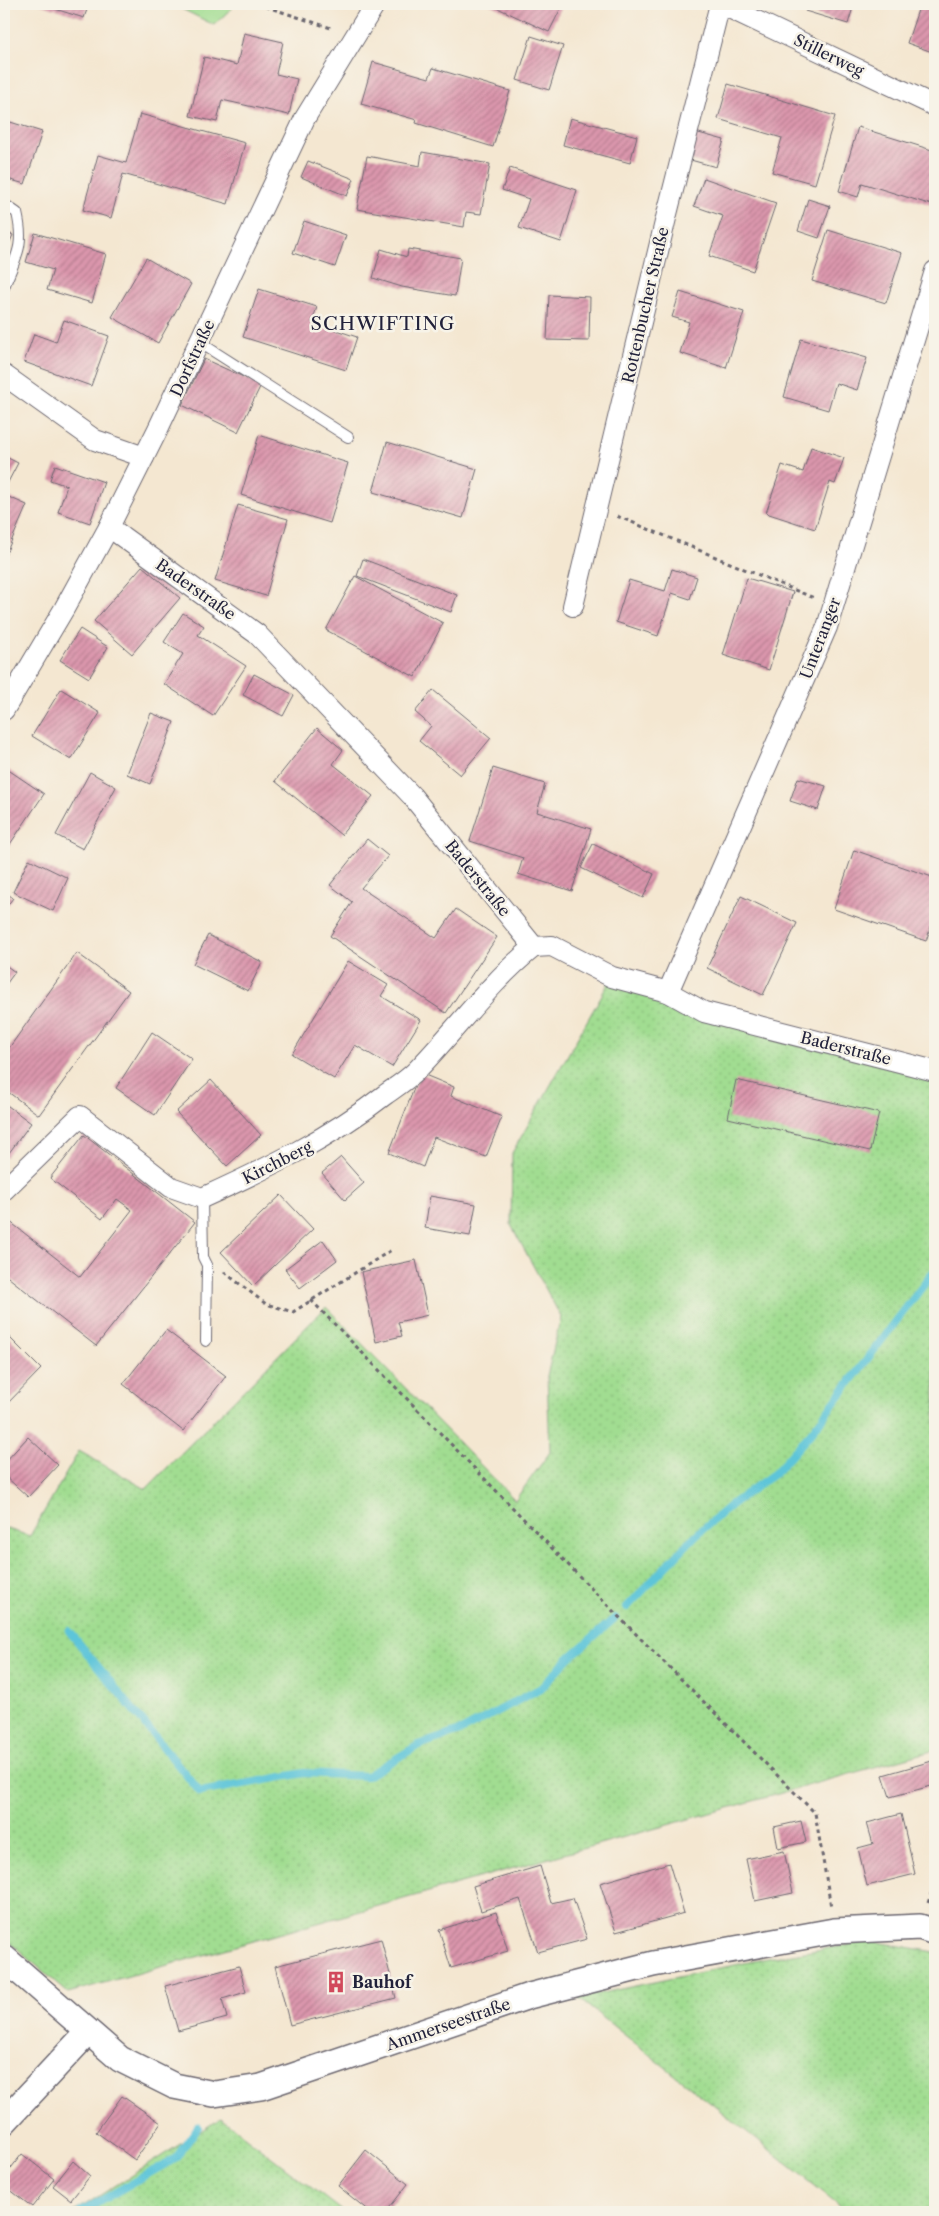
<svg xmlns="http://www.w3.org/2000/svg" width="939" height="2216" font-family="'Libre Caslon Text',serif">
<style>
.grass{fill:url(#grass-dots);stroke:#628066}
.green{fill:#a1dd91;stroke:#628066}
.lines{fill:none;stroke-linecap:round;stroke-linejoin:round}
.stream{stroke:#5dc5d9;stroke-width:8}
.building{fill:url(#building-hatch)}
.service-casing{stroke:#6c6770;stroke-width:12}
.minor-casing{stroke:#6c6770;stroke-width:22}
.tertiary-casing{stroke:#6c6770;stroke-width:28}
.path{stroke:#6c6770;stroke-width:3;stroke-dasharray:4 4;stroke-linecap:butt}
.service{stroke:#fff;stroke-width:10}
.minor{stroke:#fff;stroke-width:20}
.tertiary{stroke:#fff;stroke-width:25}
.labels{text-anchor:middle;stroke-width:5;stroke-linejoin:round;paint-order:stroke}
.street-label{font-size:16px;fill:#22223b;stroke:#f7f3e8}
.poi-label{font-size:16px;font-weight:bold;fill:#22223b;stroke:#f7f3e8;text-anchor:start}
.quarter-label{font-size:19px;letter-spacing:1px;fill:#22223b;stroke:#f7f3e8}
</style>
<defs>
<pattern id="grass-dots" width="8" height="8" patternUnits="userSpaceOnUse" patternTransform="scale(1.25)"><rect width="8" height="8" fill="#a1dd91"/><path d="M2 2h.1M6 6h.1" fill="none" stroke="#8abd7e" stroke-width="1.8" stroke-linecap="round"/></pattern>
<pattern id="building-hatch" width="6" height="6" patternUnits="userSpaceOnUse" patternTransform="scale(1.25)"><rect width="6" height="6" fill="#dc97ad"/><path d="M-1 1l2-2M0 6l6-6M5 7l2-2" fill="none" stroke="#b27b8e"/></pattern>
</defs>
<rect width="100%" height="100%" fill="#f7f3e8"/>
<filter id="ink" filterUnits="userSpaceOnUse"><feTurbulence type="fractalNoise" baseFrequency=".02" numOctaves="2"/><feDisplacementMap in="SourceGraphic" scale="10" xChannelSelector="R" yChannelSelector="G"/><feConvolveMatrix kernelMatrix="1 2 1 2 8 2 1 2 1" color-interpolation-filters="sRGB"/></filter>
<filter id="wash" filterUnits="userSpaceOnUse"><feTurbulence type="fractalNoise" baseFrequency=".0096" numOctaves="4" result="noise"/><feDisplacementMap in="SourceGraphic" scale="20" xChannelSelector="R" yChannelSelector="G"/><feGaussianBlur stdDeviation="1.12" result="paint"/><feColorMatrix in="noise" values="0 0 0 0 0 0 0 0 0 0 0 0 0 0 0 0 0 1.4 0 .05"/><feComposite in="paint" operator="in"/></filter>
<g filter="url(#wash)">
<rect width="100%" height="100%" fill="#f4e7d1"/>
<g class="grass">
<path d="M612,977L935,1071V1750L68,1993L4,1937V1528L30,1536L79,1451L146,1489L326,1307L515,1500L550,1452L547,1376L561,1317L511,1225L512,1153Z"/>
<path d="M872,1941L935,1952V2212H848L578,1998L768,1958Z"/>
<path d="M221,2118L343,2212H74Z"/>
</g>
<path class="green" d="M172,4H236L214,25Z"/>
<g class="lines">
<g class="stream">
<path d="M627,1607L696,1535L732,1504L775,1473L811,1433L935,1270"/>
<path d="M69,1631L200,1792L304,1773L367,1776L419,1745L463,1730L541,1688L569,1658L615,1618"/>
<path d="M81,2212L176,2158L198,2127"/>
</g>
</g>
<g id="blocks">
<g class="building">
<path d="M39,4H89L84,18Z"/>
<path d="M489,4H563L549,32Z"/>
<path d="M807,4H854L848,24L805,11Z"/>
<path d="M920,4L935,8V53L907,43Z"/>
<path d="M244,33L283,42L276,74L297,79L289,115L222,100L217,122L190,116L204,57L237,65Z"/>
<path d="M531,36L563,46L549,90L517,80Z"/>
<path d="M373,62L429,78L433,68L510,91L493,147L416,123L417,120L361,104Z"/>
<path d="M728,84L835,116L815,184L772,172L782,138L718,119Z"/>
<path d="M140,114L245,143L228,204L123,174L111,218L83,210L98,155L126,163Z"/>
<path d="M570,118L637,136L630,163L563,145Z"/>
<path d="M4,120L42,132L25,184L4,178Z"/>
<path d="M858,127L935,151V206L862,183L858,197L839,191Z"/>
<path d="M695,132L724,140L716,167L687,159Z"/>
<path d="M422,152L490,164L481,214L466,212L464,227L357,209L367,156L420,166Z"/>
<path d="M308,161L354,179L347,196L301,177Z"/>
<path d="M510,168L577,190L561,242L519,228L529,199L502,190Z"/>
<path d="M704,178L776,203L753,271L709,256L723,216L694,206Z"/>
<path d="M808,199L830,206L819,238L798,231Z"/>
<path d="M304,221L346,235L335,267L293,253Z"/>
<path d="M828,230L902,253L886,303L812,281Z"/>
<path d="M4,231L13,235L4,255Z"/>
<path d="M35,233L106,254L92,303L47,290L53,270L26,262Z"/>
<path d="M381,249L407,257L408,249L461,258L455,296L402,287L373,278Z"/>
<path d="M146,258L191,284L158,343L112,317Z"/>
<path d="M259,289L317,307L312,322L357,337L346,370L243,337Z"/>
<path d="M680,292L744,312L726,368L680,353L689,322L672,317Z"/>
<path d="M549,295L590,297L589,341L547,340Z"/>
<path d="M64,320L109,336L91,386L24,362L34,334L56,342Z"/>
<path d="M801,339L867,358L857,390L836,383L828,410L784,397Z"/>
<path d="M204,359L261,385L238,432L182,405Z"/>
<path d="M259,435L348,463L330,523L241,495Z"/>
<path d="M387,442L477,469L463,518L373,492Z"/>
<path d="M811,447L844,458L835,484L830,482L815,529L766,513L782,465L803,472Z"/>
<path d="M4,456L18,463L5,488H4Z"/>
<path d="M55,465L104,482L90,523L58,512L67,486L50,480Z"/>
<path d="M4,495L27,505L4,558Z"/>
<path d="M238,505L288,519L266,596L215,581Z"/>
<path d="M363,559L457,595L451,612L357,576Z"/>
<path d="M142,566L180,598L132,654L94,621Z"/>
<path d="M672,569L697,577L690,599L672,593L658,636L616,622L629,580L665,591Z"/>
<path d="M355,576L443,623L415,677L326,630Z"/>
<path d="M747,578L793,592L769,670L723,655Z"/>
<path d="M183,613L204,626L198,635L246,666L213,716L164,684L183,654L164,642Z"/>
<path d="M80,629L108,647L89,678L60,660Z"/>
<path d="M254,674L294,695L283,716L243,695Z"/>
<path d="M61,689L100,713L71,760L32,736Z"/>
<path d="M433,690L491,738L460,775L419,741L431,726L415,712Z"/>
<path d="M151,713L174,722L150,784L127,774Z"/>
<path d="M317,728L343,750L333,764L373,796L341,835L275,781Z"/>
<path d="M493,768L545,784L537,812L591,829L572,891L518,874L523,858L470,841Z"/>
<path d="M7,769L44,794L4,853V775Z"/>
<path d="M90,772L116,787L83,849L56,835Z"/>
<path d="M798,778L826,786L818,810L790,801Z"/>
<path d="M367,839L388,856L361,888L436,938L456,909L497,937L446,1013L330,936L352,902L330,885Z"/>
<path d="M593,844L654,874L643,898L581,868Z"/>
<path d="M854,850L935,878V915L926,941L834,909Z"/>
<path d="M29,859L68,878L53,911L13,892Z"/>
<path d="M4,891L13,898L4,910Z"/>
<path d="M741,896L797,923L763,995L707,968Z"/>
<path d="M208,935L262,962L248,991L193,964Z"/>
<path d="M77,953L129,991L39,1115L4,1089V1055Z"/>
<path d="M348,961L388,985L381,996L421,1020L392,1067L355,1045L334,1079L292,1054Z"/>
<path d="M4,964L15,972L4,987Z"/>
<path d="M152,1032L192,1059L155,1115L116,1088Z"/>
<path d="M420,1073L454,1087L451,1096L502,1117L486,1157L434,1137L423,1167L389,1153Z"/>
<path d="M211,1080L261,1135L227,1166L176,1112Z"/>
<path d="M736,1080L879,1113L870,1151L728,1118Z"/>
<path d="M4,1103L31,1123L6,1157L4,1155Z"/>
<path d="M84,1135L195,1222L96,1346L4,1274V1217L80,1277L132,1210L117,1199L102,1219L50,1178Z"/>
<path d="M341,1157L364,1183L345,1200L322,1173Z"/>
<path d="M281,1195L313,1229L253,1286L221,1252Z"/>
<path d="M430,1196L476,1204L470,1236L425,1228Z"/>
<path d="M323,1240L337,1260L300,1288L285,1269Z"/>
<path d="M416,1260L428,1315L398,1322L402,1336L376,1342L361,1272Z"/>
<path d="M166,1330L226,1376L183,1431L123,1384Z"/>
<path d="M4,1332L41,1369L4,1407Z"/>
<path d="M28,1437L58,1465L28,1497L4,1475V1463Z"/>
<path d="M932,1761L935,1772V1785L890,1797L883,1775Z"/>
<path d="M901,1814L915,1874L867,1886L858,1848L873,1844L867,1823Z"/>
<path d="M801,1821L806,1842L778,1848L774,1827Z"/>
<path d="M784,1851L793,1893L755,1901L746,1859Z"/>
<path d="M669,1863L684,1913L616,1932L600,1883Z"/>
<path d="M540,1866L551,1903L573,1898L587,1939L538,1952L520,1899L481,1911L473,1886Z"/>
<path d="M496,1912L508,1951L451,1968L439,1930Z"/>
<path d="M381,1939L396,1998L290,2025L275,1966Z"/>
<path d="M239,1966L246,1992L222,1999L227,2018L178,2031L165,1986Z"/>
<path d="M122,2096L161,2123L135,2160L96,2132Z"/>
<path d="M366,2150L408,2184L386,2212H370L338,2186Z"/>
<path d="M22,2154L54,2179L32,2207L4,2185V2177Z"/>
<path d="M73,2161L90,2176L71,2200L53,2186Z"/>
</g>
</g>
</g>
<g filter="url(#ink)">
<use href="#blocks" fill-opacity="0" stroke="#6c6770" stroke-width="1"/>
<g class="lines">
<g class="service-casing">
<g id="service">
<path d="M4,204L17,213C25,247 16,256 4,287"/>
<path d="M199,342L348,437"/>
<path d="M202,1198L203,1257L207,1265L206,1341"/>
</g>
</g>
<g class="minor-casing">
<g id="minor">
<path d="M721,4L935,106"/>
<path d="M4,375L95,440L144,457"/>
<path d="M109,527L257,634L412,796L534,947"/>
<path d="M573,606L666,218L720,4"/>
<path d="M4,710L64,609L109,527L158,429L305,118L375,4"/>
<path d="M534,947L552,946L612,977L668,992L704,1012L935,1071"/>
<path d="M668,992L827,627L935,271"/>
<path d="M4,1190L80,1116L171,1187L202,1198C266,1169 330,1138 386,1094C396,1087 407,1080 416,1071C456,1030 489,983 534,947"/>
</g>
</g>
<g class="tertiary-casing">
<g id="tertiary">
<path d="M4,1958L120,2059L174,2086L214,2094L261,2087L529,1996L653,1964L834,1931L920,1927L935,1932"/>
<path d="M4,2122L88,2032"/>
</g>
</g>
<g class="path">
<path d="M258,4L334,29"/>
<path d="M617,516L814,598"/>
<path d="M224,1272L266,1304L293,1312L393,1249"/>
<path d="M311,1300L615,1613L815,1813L831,1907"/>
<path d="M928,1903L935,1882"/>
</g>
<use href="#service" class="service"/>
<use href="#minor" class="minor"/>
<use href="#tertiary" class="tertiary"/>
</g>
</g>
<defs>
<g id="building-bare" transform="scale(1.725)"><path d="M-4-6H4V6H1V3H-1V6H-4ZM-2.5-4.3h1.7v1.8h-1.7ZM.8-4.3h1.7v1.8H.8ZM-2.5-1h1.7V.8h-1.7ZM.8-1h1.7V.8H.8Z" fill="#d1495b" stroke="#f7f3e8" stroke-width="2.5" paint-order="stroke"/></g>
</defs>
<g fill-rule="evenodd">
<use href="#building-bare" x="336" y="1982"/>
</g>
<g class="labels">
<g class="street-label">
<text transform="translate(829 55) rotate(26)" y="6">Stillerweg</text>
<text transform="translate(645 305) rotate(-77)" y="6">Rottenbucher Straße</text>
<text transform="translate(192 358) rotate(-65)" y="6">Dorfstraße</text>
<text transform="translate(196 589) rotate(35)" y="6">Baderstraße</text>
<text transform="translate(820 638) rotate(-69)" y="6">Unteranger</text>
<text transform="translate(478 878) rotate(51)" y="6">Baderstraße</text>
<text transform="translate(846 1048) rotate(14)" y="6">Baderstraße</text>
<text transform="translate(277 1162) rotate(-27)" y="6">Kirchberg</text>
<text transform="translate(448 2024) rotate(-19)" y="6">Ammerseestraße</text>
</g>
<g class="poi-label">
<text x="352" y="1988">Bauhof</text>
</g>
<g class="quarter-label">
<text x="383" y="330">SCHWIFTING</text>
</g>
</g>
<rect width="939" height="2216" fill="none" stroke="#f7f3e8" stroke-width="20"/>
</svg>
